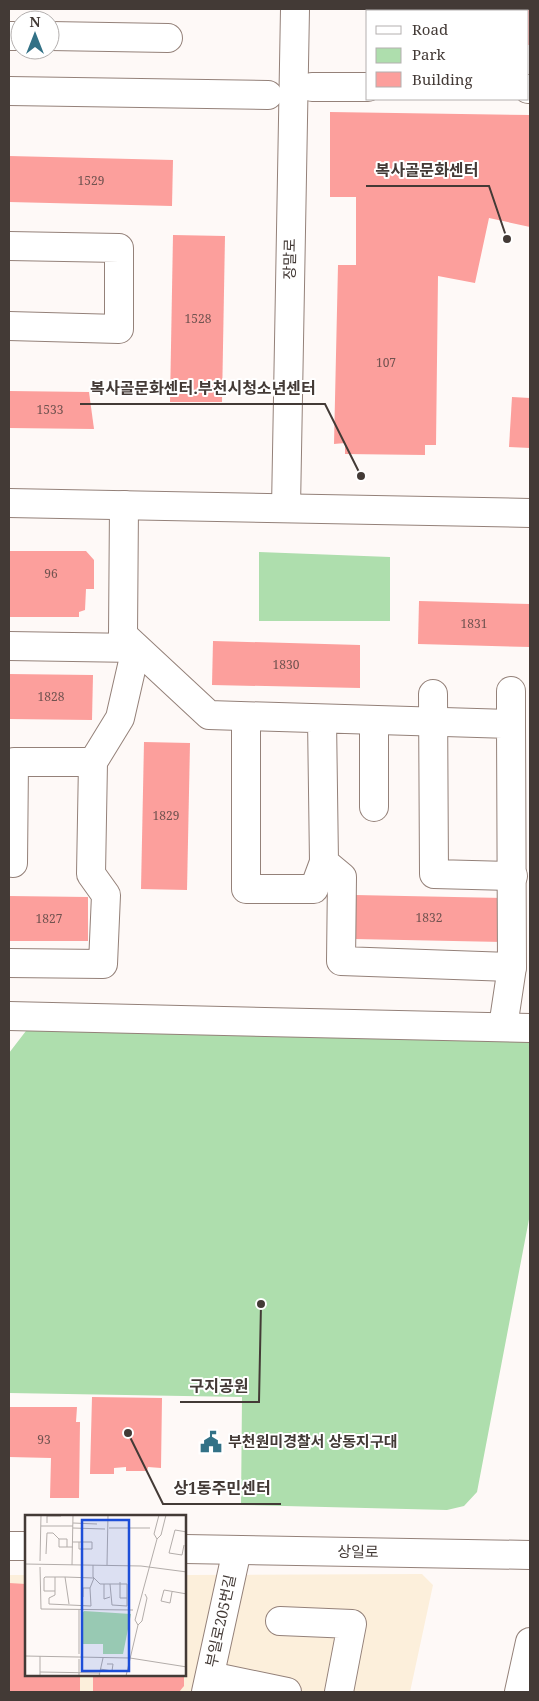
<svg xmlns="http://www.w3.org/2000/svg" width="539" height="1701" font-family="'Noto Serif','Noto Sans KR',serif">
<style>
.commercial{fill:#fcefdb}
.green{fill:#aedead}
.building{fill:#fc9f9c}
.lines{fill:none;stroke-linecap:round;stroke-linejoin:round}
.minor-casing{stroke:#948179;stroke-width:30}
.minor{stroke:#fff;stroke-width:28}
.labels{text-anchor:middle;stroke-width:4;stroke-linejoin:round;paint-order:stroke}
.number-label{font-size:12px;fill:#715350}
.street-label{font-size:15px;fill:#433a36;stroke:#fff}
.poi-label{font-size:15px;font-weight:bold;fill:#433a36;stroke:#fff;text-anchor:start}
.inset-road{fill:none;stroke:#b3adaa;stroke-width:1}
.view{fill:#1d4ed8;fill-opacity:0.15;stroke:#1d4ed8;stroke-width:2.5}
.inset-edge{fill:none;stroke:#433a36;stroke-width:2.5}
.leader{fill:none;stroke:#433a36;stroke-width:2}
.callout-dot{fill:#433a36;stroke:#fff;stroke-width:2}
.callout-label{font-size:16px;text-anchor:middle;font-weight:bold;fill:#433a36;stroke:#fff;stroke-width:4;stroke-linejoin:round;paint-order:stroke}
</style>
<rect width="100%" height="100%" fill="#fef9f7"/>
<path class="commercial" d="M422,1574L433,1585L410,1692H9V1575H26V1675H185V1575Z"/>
<g class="green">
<path d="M259,552L390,557V621H259Z"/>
<path d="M29,1027L530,1040V1214L477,1492L464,1506L447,1510L241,1505L242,1397L9,1393V1053Z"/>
</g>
<g class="building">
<path d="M485,9H530V45H528V11H485Z"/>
<path d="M330,112L530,115V227L489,218L475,283L438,276L436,445H425V455L345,454V443L334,444L338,265H356V197H330Z"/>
<path d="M9,156L173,160L172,206L9,202Z"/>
<path d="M173,235L225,236L222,402H170Z"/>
<path d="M9,391L89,392L94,429L9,428Z"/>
<path d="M512,397L530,398V448L509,447Z"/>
<path d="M9,551H86L94,560V589H86L85,610L79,612V617H9Z"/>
<path d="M419,601L530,604V647L418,644Z"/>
<path d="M213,641L360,645V688L212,685Z"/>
<path d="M9,674L93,675L92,720L9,719Z"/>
<path d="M144,742L190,743L187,890L141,889Z"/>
<path d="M355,895L504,898L503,942L354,939Z"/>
<path d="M9,896L88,897V941H9Z"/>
<path d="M92,1397L162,1398L161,1468L148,1467L147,1471H126V1467L114,1468V1474H90Z"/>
<path d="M9,1407H77L76,1422H80L79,1498H50L51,1458L9,1457Z"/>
<path d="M9,1583L26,1584V1675H80V1692H9Z"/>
<path d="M93,1675H184V1686L179,1692H93Z"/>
</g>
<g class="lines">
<g class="minor-casing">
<g id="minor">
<path d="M9,36H20"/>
<path d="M50,36L168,38"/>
<path d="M312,87H368"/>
<path d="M528,89H530"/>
<path d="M9,91L268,95"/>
<path d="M9,246L119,248V329L9,326"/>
<path d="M9,503L530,513"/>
<path d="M124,505L123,635L209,715L511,724L512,967L341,961L342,877L324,862L322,719"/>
<path d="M286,508L295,9"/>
<path d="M9,646L136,648L120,718L93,762L91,874L106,895L103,964L9,963"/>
<path d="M511,691V724"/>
<path d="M433,694L434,874L513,876"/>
<path d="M246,717V889H314L324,862"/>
<path d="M374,720V807"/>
<path d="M13,863L14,762H93"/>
<path d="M9,1016L530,1028"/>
<path d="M503,1027L512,967"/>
<path d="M9,1546H26"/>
<path d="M185,1549L530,1555"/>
<path d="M280,1621L352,1624L339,1692"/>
<path d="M210,1676L287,1692"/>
<path d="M206,1692L237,1550"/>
<path d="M519,1692L530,1642"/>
</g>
</g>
<use href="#minor" class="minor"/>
</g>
<defs>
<g id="civic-bare" transform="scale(1.725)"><path d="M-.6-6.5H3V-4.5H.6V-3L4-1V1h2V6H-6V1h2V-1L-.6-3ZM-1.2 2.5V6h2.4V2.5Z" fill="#327186" stroke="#fff" stroke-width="2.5" paint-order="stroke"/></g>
</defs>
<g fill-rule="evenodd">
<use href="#civic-bare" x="211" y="1442"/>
</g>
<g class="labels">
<g class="number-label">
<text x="91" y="185">1529</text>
<text x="198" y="323">1528</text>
<text x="386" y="367">107</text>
<text x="50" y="414">1533</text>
<text x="51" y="578">96</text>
<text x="474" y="628">1831</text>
<text x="286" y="669">1830</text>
<text x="51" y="701">1828</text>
<text x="166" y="820">1829</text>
<text x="429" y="922">1832</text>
<text x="49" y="923">1827</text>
<text x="44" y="1444">93</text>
</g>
<g class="street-label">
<text transform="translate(290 259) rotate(-89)" y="5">장말로</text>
<text transform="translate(358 1552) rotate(1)" y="5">상일로</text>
<text transform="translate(221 1621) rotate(-78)" y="5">부일로205번길</text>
</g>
<g class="poi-label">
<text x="228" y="1447">부천원미경찰서 상동지구대</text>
</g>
</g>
<g transform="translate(25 1515)">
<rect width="161" height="161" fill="#fef9f7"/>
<path d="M59,96L106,99L98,139H78V129H56V100Z" fill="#aedead"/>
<path class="inset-road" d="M22,8V1H36M48,8L72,9M16,11H48M48,13L80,14M84,13H125M132,24L136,20L141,0M48,27H67V34H54V27M159,30L157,40L144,38L150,15L162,17M42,32V24H34V32H48M21,39L22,18H28L34,24M15,46L16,0M0,49L116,51L162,57M47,50L48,0M68,50V62L75,69H102V91L87,90L85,69M82,50L83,0M15,52L16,94L108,95M40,62L44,89M95,67V83H102M79,69V84L85,82M30,76H19V63L20,62H40L69,63L65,73L66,91L24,89V83L30,80V62M147,77L145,88L136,86L139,75L162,79M58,82V73H65M113,110L117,106L122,83L120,79M54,139V95M0,141L105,143L162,152M75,154L87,156L88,149H82M15,157L74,158M15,161V141M54,161V144M74,161L78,143M101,161L113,110L110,105L132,24L129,19L134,0"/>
<path class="view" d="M57,5H104V156H57Z"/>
<rect width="161" height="161" class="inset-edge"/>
</g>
<path class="leader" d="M507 239L489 186H366M361 476L325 404H80M261 1304L259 1402H180M128 1433L163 1504H281"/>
<g class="callout-dot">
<circle cx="507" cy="239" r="5"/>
<circle cx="361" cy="476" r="5"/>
<circle cx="261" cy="1304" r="5"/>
<circle cx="128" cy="1433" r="5"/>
</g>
<g class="callout-label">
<text x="427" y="176">복사골문화센터</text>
<text x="203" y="394">복사골문화센터.부천시청소년센터</text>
<text x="219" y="1392">구지공원</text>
<text x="222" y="1494">상1동주민센터</text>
</g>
<rect width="539" height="1701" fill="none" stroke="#433a36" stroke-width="20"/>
<rect x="366" y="10" width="162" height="90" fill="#ffffff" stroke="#b4b0af"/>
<rect x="376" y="26" width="25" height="8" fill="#ffffff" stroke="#b4b0af"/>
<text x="412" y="35" font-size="15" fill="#433a36">Road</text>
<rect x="376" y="48" width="25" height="15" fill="#aedead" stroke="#b4b0af"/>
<text x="412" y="60" font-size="15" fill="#433a36">Park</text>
<rect x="376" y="72" width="25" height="15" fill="#fc9f9c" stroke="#b4b0af"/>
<text x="412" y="85" font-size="15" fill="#433a36">Building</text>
<g transform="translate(35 35)"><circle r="24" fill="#ffffff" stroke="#b4b0af"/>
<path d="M0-4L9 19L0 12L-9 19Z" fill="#327186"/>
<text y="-8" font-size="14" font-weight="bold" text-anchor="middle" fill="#433a36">N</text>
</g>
</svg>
